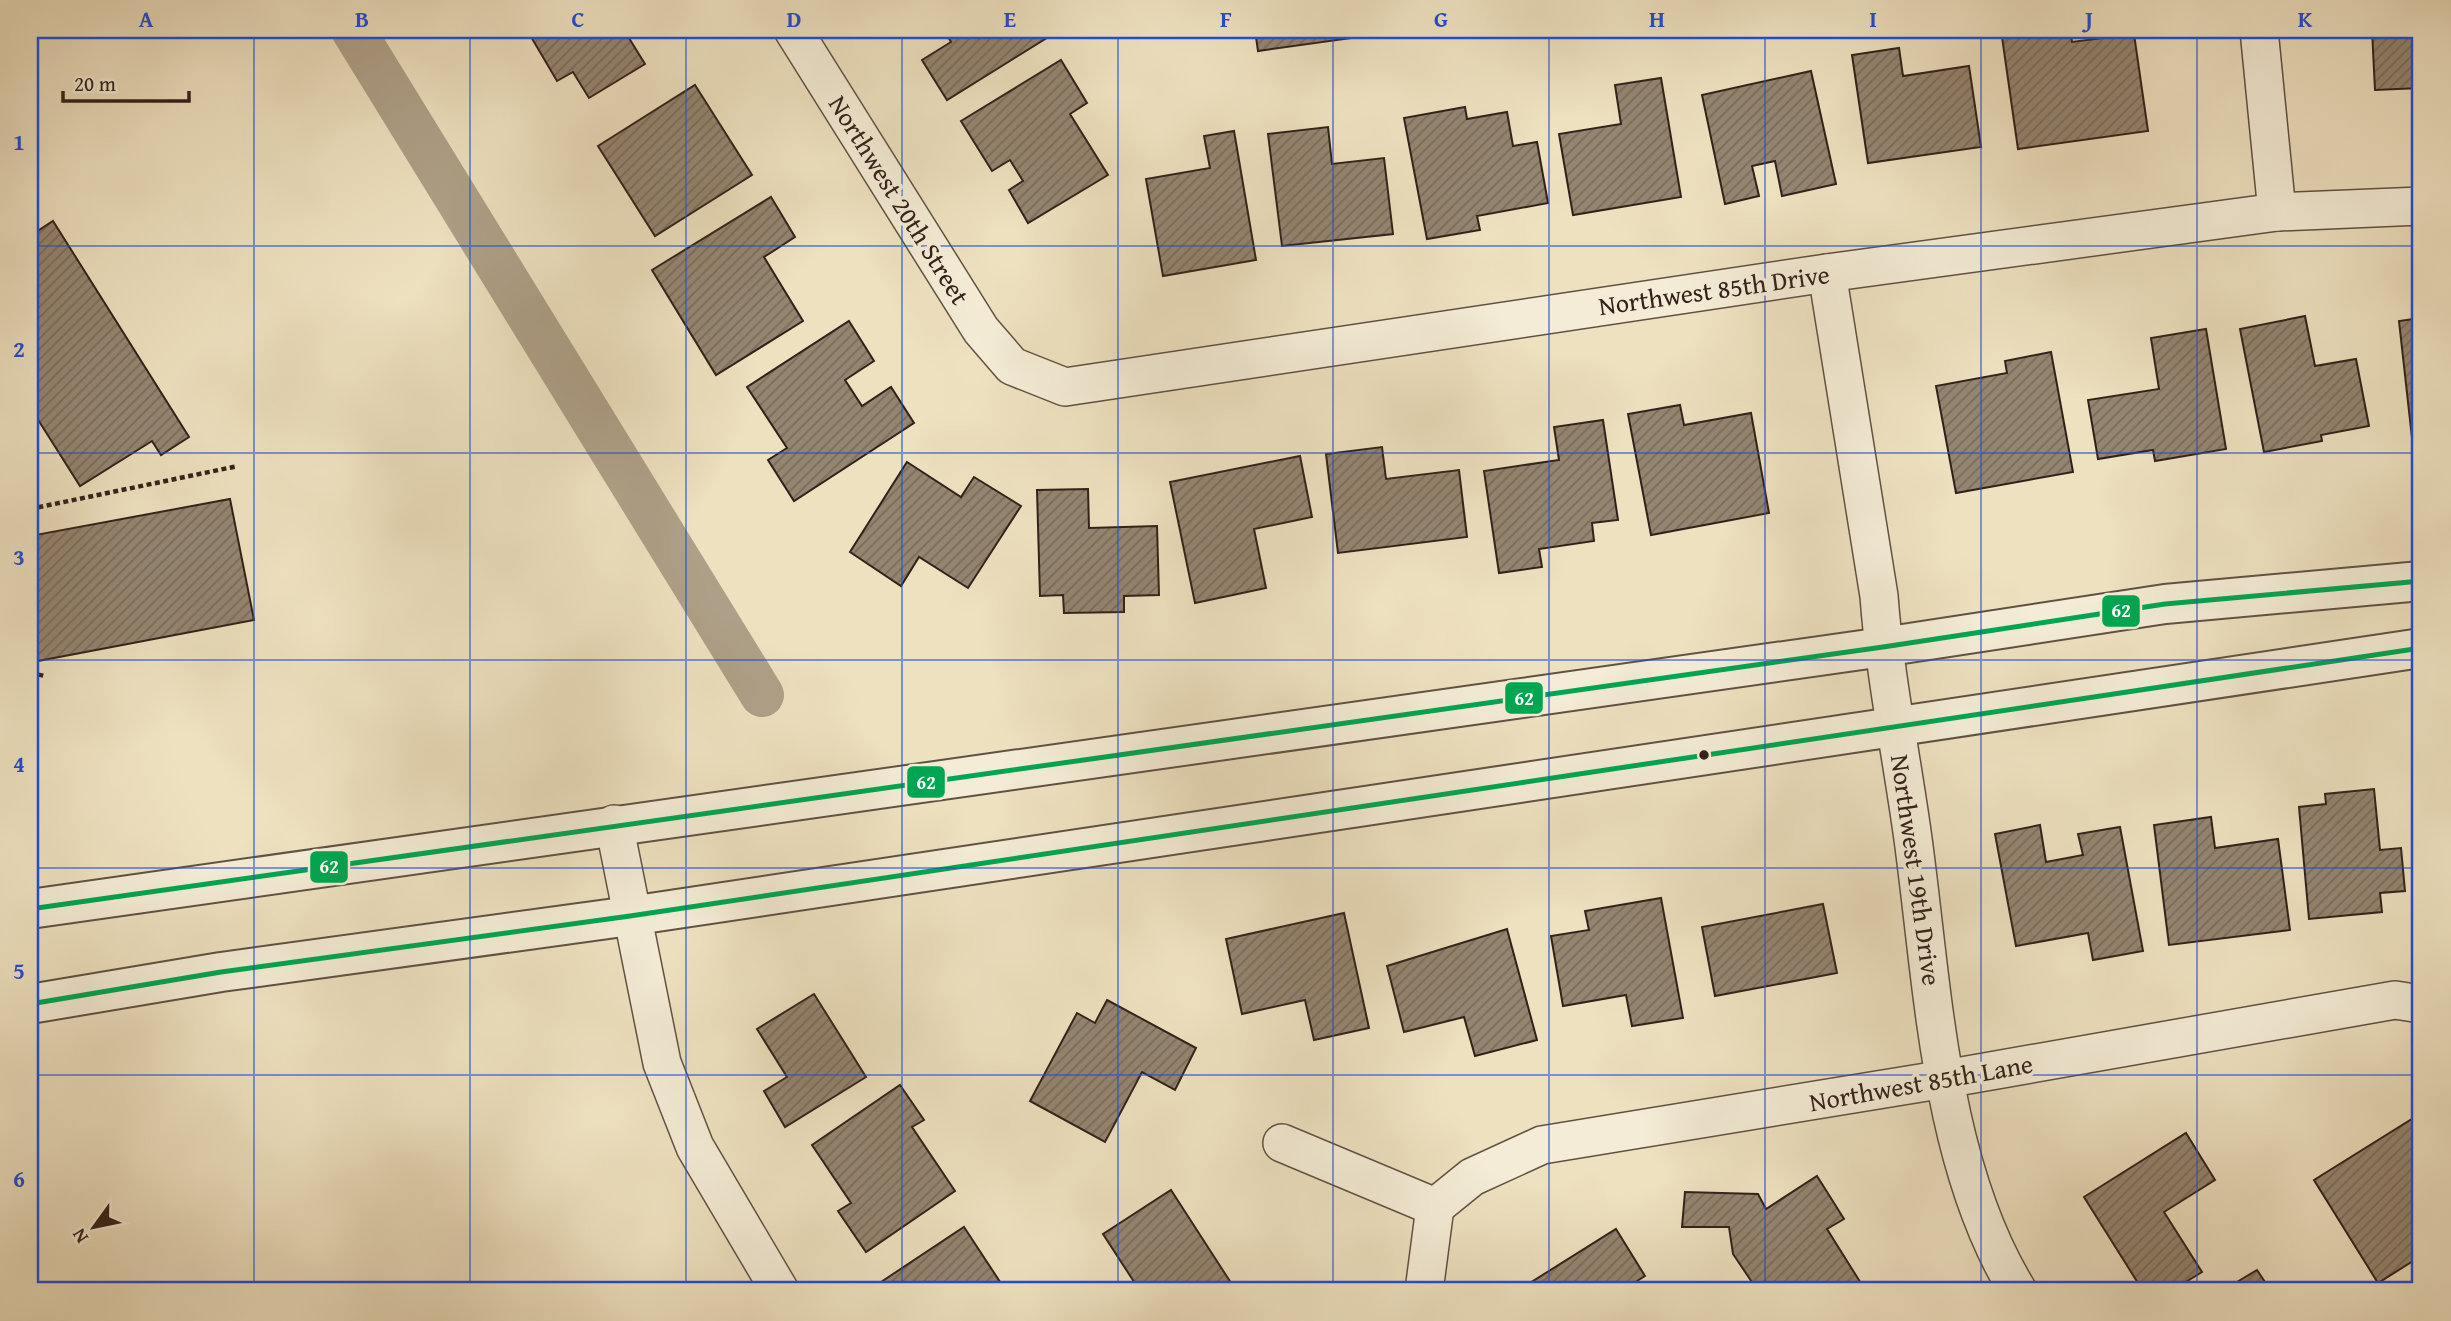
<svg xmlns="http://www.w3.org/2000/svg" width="2451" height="1321" font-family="'Gentium Book Plus',serif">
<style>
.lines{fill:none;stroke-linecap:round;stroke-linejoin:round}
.canal{stroke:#aea088;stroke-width:44}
.building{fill:url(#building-hatch);stroke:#32211b;stroke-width:2}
.minor-casing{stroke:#615144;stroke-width:40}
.tertiary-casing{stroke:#615144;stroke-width:42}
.path{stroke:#32211b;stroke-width:4.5;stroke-dasharray:5 3.5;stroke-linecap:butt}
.minor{stroke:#f4ecd6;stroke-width:37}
.tertiary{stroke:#f4ecd6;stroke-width:38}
.bus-1-casing{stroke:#f4ecd6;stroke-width:10}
.bus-1{stroke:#00a651;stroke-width:5}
.grid{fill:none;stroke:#1d4ed8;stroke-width:2;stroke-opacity:0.55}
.bus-dot{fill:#32211b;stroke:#f4ecd6;stroke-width:2.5}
.labels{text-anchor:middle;stroke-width:7;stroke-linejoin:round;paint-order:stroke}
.street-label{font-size:26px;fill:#32211b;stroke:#f4ecd6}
.line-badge{stroke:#f4ecd6;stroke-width:2.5}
.badge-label{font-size:19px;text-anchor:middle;font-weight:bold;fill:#fff}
.neatline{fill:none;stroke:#1d4ed8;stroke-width:2.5}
.grid-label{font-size:23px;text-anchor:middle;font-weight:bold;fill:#1d4ed8}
</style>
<defs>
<pattern id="building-hatch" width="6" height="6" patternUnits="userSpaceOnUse" patternTransform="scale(1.75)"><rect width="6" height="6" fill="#948571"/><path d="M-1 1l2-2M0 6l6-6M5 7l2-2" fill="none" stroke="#796c5c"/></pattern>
</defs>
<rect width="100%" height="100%" fill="#eee1c0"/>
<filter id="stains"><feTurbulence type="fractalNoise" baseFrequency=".00286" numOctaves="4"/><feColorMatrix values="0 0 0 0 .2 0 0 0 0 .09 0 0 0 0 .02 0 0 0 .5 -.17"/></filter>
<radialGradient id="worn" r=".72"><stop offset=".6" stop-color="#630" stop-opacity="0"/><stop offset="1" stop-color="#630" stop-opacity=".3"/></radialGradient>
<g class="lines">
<path class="canal" d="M353,30L762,695"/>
</g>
<g class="building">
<path d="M527,30H624L645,64L589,98L573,72L557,81Z"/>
<path d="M944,30H1046L1050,36L947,100L922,60L951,42Z"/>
<path d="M1255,30H1358L1359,37L1258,51Z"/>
<path d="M2001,30H2070L2072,42L2134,34L2148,131L2018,149Z"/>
<path d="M2372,30H2421V88L2375,90Z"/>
<path d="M1899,48L1903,76L1969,66L1981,147L1868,163L1852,55Z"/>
<path d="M1061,60L1087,103L1070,114L1108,175L1028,223L1009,190L1023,181L1010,160L992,171L961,121Z"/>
<path d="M1811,71L1836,184L1782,196L1775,161L1752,166L1759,196L1725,204L1702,95Z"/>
<path d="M1661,78L1681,197L1573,215L1559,134L1621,124L1615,85Z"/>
<path d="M695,85L752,175L655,236L598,146Z"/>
<path d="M1465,107L1467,119L1507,112L1513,146L1537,142L1548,203L1477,216L1480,230L1427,239L1404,118Z"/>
<path d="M1328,127L1332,164L1384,158L1393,234L1282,246L1268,134Z"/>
<path d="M1234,131L1256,260L1163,276L1146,179L1210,168L1204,136Z"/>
<path d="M771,197L795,237L764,257L803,321L716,375L652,270Z"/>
<path d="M53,221L189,437L161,455L152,441L80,486L30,407V236Z"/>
<path d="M2305,316L2315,366L2356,359L2369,426L2321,435L2322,441L2264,452L2240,329Z"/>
<path d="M2421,318V437L2412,438L2399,321Z"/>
<path d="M849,321L874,361L845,380L862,406L891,387L914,423L794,501L768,460L787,448L747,387Z"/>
<path d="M2206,329L2226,449L2155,461L2153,450L2098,459L2088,400L2159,389L2151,338Z"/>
<path d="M2051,352L2073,472L1956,493L1936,386L2007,373L2005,361Z"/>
<path d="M1680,405L1684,425L1751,413L1769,513L1651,535L1628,414Z"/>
<path d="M1603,420L1618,520L1592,523L1594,541L1539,549L1542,567L1499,573L1484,471L1559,460L1554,427Z"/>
<path d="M1382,447L1386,479L1459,470L1467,537L1338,553L1326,454Z"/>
<path d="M1300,456L1312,517L1254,529L1266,588L1195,603L1170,482Z"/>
<path d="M907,462L961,497L974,477L1021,506L968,588L919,557L901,586L850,552Z"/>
<path d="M1088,489L1089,528L1157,526L1159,595L1124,596V612L1064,613L1063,595L1040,596L1037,490Z"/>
<path d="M230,499L254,620L38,661L30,620V536Z"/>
<path d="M2374,789L2380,850L2401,848L2405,891L2380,893L2382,912L2309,919L2299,807L2326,804L2325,794Z"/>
<path d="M2211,817L2215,848L2278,839L2290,930L2169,945L2154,825Z"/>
<path d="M2040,825L2046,862L2083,855L2078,834L2120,827L2143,951L2093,960L2088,933L2016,946L1995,834Z"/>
<path d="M1661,898L1683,1018L1632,1026L1626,995L1563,1006L1551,936L1589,930L1585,911Z"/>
<path d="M1823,904L1837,973L1715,996L1702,927Z"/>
<path d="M1344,913L1369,1028L1314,1040L1305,1000L1242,1014L1226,939Z"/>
<path d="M1507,929L1537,1040L1475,1056L1464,1017L1404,1032L1387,966Z"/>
<path d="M814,994L866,1077L785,1127L764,1091L787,1077L757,1029Z"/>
<path d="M1107,1000L1196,1048L1175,1090L1142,1072L1105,1142L1030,1101L1077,1013L1095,1023Z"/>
<path d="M900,1085L924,1120L912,1127L955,1191L866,1252L838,1211L851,1203L812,1145Z"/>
<path d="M2412,1119L2421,1134V1256L2378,1283L2314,1180Z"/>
<path d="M2186,1133L2215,1180L2164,1212L2202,1272L2171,1291H2143L2084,1197Z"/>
<path d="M1817,1176L1844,1219L1827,1229L1862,1285L1852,1291H1758L1733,1254L1729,1227H1682L1685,1192L1758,1194L1766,1209Z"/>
<path d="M1171,1190L1233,1286L1225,1291H1140L1103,1234Z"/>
<path d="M964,1227L1006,1291H887L881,1282Z"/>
<path d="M1616,1229L1645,1276L1621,1291H1517Z"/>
<path d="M2257,1270L2271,1291H2222Z"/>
</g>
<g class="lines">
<g class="minor-casing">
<g id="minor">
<path d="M793,30L981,330L1012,366L1065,387L1827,273L2277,212L2421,206"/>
<path d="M2259,30L2277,212"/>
<path d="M1827,273L1879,596C1885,678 1902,758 1913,839C1933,985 1939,1163 2018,1291"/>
<path d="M614,824L662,1063L695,1147L780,1291"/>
<path d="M1282,1143L1435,1207"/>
<path d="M1435,1207L1472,1177L1542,1145L1945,1079L2395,1000L2421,1004"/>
<path d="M1424,1291L1435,1207"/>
</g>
</g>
<g class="tertiary-casing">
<g id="tertiary">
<path d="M30,909L1883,647L2165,604L2421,581"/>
<path d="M30,1004L221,972L630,916L2421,648"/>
</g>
</g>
<g class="path">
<path d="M30,509L238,466"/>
<path d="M30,673L45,676"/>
</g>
<use href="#minor" class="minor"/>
<use href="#tertiary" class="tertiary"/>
<g class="bus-1-casing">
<g id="bus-1">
<path d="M30,909L1883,647L2165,604L2421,581"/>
<path d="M30,1004L221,972L630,916L2421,648"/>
</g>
</g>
<use href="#bus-1" class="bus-1"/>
</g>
<path class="grid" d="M254,30V1291M470,30V1291M686,30V1291M902,30V1291M1118,30V1291M1333,30V1291M1549,30V1291M1765,30V1291M1981,30V1291M2197,30V1291M30,246H2421M30,453H2421M30,660H2421M30,868H2421M30,1075H2421"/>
<circle class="bus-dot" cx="1704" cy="755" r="6"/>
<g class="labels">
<g class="street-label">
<text transform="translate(899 200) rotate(58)" y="9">Northwest 20th Street</text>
<text transform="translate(1714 290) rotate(-8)" y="9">Northwest 85th Drive</text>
<text transform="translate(1916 870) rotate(82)" y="9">Northwest 19th Drive</text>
<text transform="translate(1921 1083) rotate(-10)" y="9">Northwest 85th Lane</text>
</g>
</g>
<g class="line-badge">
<rect x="2101" y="594" width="40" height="34" rx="7" fill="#00a651"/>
<rect x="1504" y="681" width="40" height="34" rx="7" fill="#00a651"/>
<rect x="906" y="765" width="40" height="34" rx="7" fill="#00a651"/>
<rect x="309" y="850" width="40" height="34" rx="7" fill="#00a651"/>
</g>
<g class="badge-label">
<text x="2121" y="617">62</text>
<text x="1524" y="705">62</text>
<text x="926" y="789">62</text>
<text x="329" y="873">62</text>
</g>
<rect width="2451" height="1321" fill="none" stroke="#eee1c0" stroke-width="77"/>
<g transform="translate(94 1227) rotate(237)" stroke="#f4ecd6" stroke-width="5" paint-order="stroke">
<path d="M0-5L12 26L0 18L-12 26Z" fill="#32211b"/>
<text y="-10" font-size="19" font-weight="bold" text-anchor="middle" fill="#32211b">N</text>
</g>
<path d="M63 91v10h126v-10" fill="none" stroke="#32211b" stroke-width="3.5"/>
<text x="74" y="91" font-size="21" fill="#32211b" stroke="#f4ecd6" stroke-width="5" paint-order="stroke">20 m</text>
<rect x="38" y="38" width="2374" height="1244" class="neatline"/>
<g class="grid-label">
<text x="146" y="27">A</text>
<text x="362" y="27">B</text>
<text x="578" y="27">C</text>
<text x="794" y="27">D</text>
<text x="1010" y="27">E</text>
<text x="1226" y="27">F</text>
<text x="1441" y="27">G</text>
<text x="1657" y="27">H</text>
<text x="1873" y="27">I</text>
<text x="2089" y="27">J</text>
<text x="2305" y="27">K</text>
<text x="19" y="150">1</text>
<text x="19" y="357">2</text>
<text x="19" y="565">3</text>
<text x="19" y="772">4</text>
<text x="19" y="979">5</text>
<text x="19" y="1187">6</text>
</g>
<rect width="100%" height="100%" filter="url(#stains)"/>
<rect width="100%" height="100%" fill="url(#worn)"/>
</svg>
